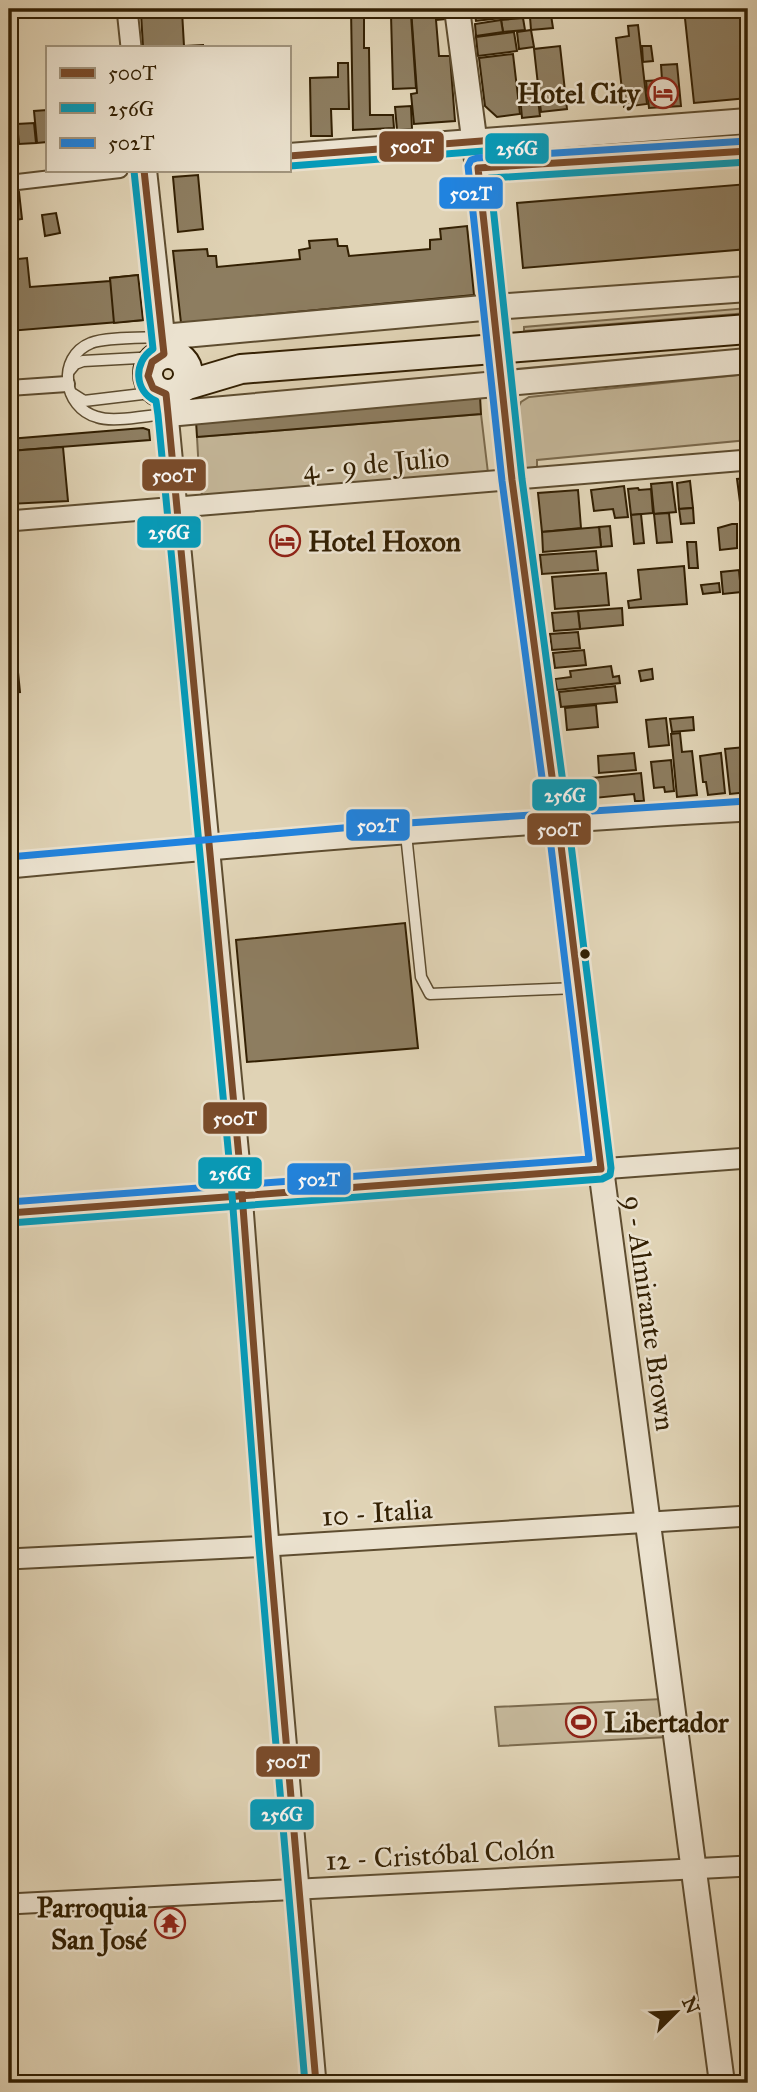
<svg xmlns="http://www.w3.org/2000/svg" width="757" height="2092" font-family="'IM FELL Great Primer',serif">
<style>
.green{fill:#c3b597;stroke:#7b6a4d;stroke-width:2}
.building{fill:#8d7d60;stroke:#332003;stroke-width:2}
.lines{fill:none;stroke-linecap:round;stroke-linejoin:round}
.service-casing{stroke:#5e4d30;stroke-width:13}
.pedestrian-casing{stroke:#5e4d30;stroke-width:18}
.minor-casing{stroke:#5e4d30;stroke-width:23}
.tertiary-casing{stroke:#5e4d30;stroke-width:28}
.secondary-casing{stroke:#332003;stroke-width:32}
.service{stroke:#ebe2cf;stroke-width:10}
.pedestrian{stroke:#ebe2cf;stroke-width:14}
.minor{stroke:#ebe2cf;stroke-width:19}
.tertiary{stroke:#ebe2cf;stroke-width:24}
.secondary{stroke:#ebe2cf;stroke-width:28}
.bus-1-casing{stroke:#ebe2cf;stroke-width:12}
.bus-2-casing{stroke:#ebe2cf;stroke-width:12}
.bus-3-casing{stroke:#ebe2cf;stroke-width:12}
.bus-1{stroke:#7a4b2a;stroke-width:7}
.bus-2{stroke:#059bba;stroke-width:7}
.bus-3{stroke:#2083df;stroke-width:7}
.bus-dot{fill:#332003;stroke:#ebe2cf;stroke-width:2.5}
.labels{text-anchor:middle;stroke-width:5;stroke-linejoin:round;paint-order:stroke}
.poi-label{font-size:28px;font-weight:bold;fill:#332003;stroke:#ebe2cf;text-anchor:end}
.street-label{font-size:28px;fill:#332003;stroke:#ebe2cf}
.line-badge{stroke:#ebe2cf;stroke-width:2.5}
.badge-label{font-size:19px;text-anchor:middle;font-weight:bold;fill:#fff}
</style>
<rect width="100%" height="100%" fill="#e0d3b5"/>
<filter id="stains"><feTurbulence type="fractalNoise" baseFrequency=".00286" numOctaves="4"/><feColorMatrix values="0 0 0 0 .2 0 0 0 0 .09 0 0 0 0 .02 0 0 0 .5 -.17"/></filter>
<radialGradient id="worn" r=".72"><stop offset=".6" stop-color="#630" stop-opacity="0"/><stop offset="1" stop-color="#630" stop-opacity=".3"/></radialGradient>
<g class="green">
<path d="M748,308V313L524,331V327Z"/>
<path d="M748,374V440L537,460V473H528L523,468L517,410L521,402L529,397Z"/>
<path d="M481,414L488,473L205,498L200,491L197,437Z"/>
<path d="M662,1699L667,1737L499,1746L495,1707Z"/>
</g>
<g class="building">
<path d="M351,9H364V48H369L370,115H393L394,128L353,130Z"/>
<path d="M411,9H444L445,19L436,20L439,56H450L455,121L414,124L411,94L417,93Z"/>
<path d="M474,9H508L509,17L476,21Z"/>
<path d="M510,9H547V13L511,16Z"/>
<path d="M638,9H682V17L639,16Z"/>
<path d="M684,9H748V98L694,103Z"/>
<path d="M182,11L184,46L203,45V47H143L141,13Z"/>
<path d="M391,15H411L416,88L393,89Z"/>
<path d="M551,15L553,28L531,30L530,17Z"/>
<path d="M523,18L525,30L503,32L501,20Z"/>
<path d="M501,20L503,32L476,36L475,24Z"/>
<path d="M638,25L647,104L624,107L616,38L629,36L628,26Z"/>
<path d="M531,30L534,47L519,49L517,32Z"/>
<path d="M514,32L517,51L478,56L476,37Z"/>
<path d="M560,46L567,109L541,112L534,49Z"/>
<path d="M642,46H651L653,61L643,62Z"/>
<path d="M513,54L520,114L497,117L485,106L479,58Z"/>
<path d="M338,63H348L349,109H331L332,136H311L310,78L338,77Z"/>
<path d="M677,64L681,106L649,108L646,81L662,80L661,65Z"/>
<path d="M536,82L540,116L522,118L519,84Z"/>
<path d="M411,106L412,129L397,130L395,107Z"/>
<path d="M47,110V142L37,143L34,111Z"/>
<path d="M34,123L36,143L19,144L17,124Z"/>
<path d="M198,175L203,229L178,232L173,177Z"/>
<path d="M748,184V249L523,268L517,203Z"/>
<path d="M19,192L22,219L9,221V193Z"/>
<path d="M56,213L60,233L45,236L42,215Z"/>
<path d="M467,226L474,295L181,323L173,251L207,249L208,256H216L217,267L300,259L299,250L310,248L309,241L337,239L338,246H347L349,256L430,249V240L441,239L440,229Z"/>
<path d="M27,258L30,287L110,281V278L138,275L143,320L9,331V260Z"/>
<path d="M138,275L143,320L114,323L110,278Z"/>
<path d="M480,396L481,414L197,437L196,421Z"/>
<path d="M143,428L149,430L150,440L9,451V439Z"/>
<path d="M63,447L68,501L9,504V451Z"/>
<path d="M748,478V512V509L741,510L737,479Z"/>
<path d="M690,481L693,508L679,509L677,483Z"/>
<path d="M672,482L676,512L654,514L651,484Z"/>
<path d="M624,486L628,517L615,518L613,509L594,511L591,490Z"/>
<path d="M638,488L639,490L651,489L653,513L631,515L628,489Z"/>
<path d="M578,490L581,528L542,532L538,493Z"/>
<path d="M693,508L694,523L681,524L679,509Z"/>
<path d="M669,513L672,542L657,543L654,514Z"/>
<path d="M641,514L644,543L634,544L631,515Z"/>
<path d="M748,522V545H744L741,523Z"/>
<path d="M732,524H737V548L720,550L718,528Z"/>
<path d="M610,526L612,546L601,547L599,527Z"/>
<path d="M599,527L601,547L543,552L542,532Z"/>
<path d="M687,542H696L698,568H689Z"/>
<path d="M748,545V567L741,568L740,546Z"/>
<path d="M596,551L598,570L542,574L540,555Z"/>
<path d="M684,566L687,604L629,608L628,601L641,599L638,570Z"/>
<path d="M739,570L741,592L723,594L721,572Z"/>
<path d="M606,573L609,605L555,609L552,577Z"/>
<path d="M9,582L20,692L9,693Z"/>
<path d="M719,583L720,592L703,594L701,585Z"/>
<path d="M622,608L623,625L580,629L578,611Z"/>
<path d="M578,611L580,629L554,631L552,613Z"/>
<path d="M578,632L580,648L552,650L550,634Z"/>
<path d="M584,650L586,665L555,668L553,653Z"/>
<path d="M611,666L613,677L619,676L620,683L557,690L555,679L571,677L570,671Z"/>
<path d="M652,669L653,679L641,681L639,671Z"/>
<path d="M615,686L617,702L561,707L559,692Z"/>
<path d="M596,705L598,727L567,730L565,708Z"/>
<path d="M693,717L694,730L672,732L670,719Z"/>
<path d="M666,718L669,745L649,747L646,720Z"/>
<path d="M680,733L682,752L692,751L697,795L677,797L671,734Z"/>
<path d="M745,747L748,792L730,794L725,749Z"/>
<path d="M634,753L636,770L599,773L598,756Z"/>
<path d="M721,753L725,793L708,795L706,782H703L700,756Z"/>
<path d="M671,760L674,791L665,792L664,787L654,788L651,762Z"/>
<path d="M641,773L644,801H635L634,794L584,799L582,779Z"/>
<path d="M405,923L418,1048L247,1062L236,940Z"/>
</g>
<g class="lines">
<g class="service-casing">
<g id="service">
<path d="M496,140L501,166"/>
<path d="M479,168L646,156L748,151"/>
<path d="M161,337C144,338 105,337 91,343C56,357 63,408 97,417C114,423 148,415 167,414"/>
<path d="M70,370L75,364L83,361L157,357"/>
<path d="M73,394L84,401L159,392"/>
<path d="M406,834L421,977L430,994L577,988"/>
</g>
</g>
<g class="pedestrian-casing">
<g id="pedestrian">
<path d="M9,183L120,170"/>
<path d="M9,388L67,384"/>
</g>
</g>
<g class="minor-casing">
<g id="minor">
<path d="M127,9L131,47"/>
<path d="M168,414L240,1168L269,1546L316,2083"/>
<path d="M9,521L748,460"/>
<path d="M9,868C255,845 501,824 748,811"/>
<path d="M9,1213L748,1158"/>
<path d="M9,1559L269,1546L748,1516"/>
<path d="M9,1904L748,1866"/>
</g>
</g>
<g class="tertiary-casing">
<g id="tertiary">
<path d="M457,9L478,168L512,480L558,821L601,1169L722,2083"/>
<path d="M289,156L748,121"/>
<path d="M144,170L164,354"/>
<path d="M162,337L494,307L748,289"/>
<path d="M166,394L168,414L748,361"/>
</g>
</g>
<g class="secondary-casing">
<g id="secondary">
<circle cx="168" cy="374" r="20"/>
<path d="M184,386L241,369L748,329"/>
</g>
</g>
<use href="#service" class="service"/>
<use href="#pedestrian" class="pedestrian"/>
<use href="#minor" class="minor"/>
<use href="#tertiary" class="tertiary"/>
<use href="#secondary" class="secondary"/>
<g class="bus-1-casing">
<g id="bus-1">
<path d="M289,156L534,137"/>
<path d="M144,170L164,354L152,362L148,376L153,388L166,394L168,414L240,1168L269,1546L316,2083"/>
<path d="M9,1213L601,1169L558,821L512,480L478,168L748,151"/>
</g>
</g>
<g class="bus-2-casing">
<g id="bus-2">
<path d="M290,166L535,147"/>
<path d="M134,171L153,349C133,362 134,391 156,401L158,415L230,1169L259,1547L305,2083"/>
<path d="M10,1223L602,1179L610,1175L611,1168L568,820L522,479L490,178L748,162"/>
</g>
</g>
<g class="bus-3-casing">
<g id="bus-3">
<path d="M9,857L377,825L747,801"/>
<path d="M9,1202L589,1159L548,822L502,481L468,166L471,160L477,158L747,141"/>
</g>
</g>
<use href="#bus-1" class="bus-1"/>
<use href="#bus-2" class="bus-2"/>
<use href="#bus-3" class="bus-3"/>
</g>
<defs>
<g id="hotel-ring" transform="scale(1.575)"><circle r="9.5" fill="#ebe2cf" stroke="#8f2418" stroke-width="1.5"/><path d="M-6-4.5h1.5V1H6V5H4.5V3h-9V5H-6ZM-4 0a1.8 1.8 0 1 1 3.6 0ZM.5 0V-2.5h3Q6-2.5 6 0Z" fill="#8f2418"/></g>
<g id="stadium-ring" transform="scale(1.575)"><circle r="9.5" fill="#ebe2cf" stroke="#8f2418" stroke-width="1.5"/><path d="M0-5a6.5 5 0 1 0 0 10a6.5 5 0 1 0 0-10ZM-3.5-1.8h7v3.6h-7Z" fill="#8f2418"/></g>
<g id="temple-ring" transform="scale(1.575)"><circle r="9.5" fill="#ebe2cf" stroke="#8f2418" stroke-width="1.5"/><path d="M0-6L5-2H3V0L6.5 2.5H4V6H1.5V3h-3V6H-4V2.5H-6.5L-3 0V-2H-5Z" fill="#8f2418"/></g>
</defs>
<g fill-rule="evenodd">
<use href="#hotel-ring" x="663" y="93"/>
<use href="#hotel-ring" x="285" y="541"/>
<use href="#stadium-ring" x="581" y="1722"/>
<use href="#temple-ring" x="170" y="1923"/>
</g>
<circle class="bus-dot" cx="585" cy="954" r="6"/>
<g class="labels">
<g class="poi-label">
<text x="640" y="103">Hotel City</text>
<text x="308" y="551" text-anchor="start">Hotel Hoxon</text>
<text x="604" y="1732" text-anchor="start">Libertador</text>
<text x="147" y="1917">Parroquia<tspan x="147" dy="32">San José</tspan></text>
</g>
<g class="street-label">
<text transform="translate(376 463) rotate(-5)" y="10">4 - 9 de Julio</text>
<text transform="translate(650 1313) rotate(82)" y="10">9 - Almirante Brown</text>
<text transform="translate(377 1512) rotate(-4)" y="10">10 - Italia</text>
<text transform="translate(440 1854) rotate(-3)" y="10">12 - Cristóbal Colón</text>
</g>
</g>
<g class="line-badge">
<rect x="378" y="130" width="67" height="33" rx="7" fill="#7a4b2a"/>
<rect x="484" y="132" width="66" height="33" rx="7" fill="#059bba"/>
<rect x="438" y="176" width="66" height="34" rx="7" fill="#2083df"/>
<rect x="141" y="458" width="66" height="34" rx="7" fill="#7a4b2a"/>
<rect x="136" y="515" width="66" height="34" rx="7" fill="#059bba"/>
<rect x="531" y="778" width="67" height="34" rx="7" fill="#059bba"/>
<rect x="345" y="808" width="66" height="34" rx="7" fill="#2083df"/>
<rect x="526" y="812" width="66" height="34" rx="7" fill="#7a4b2a"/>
<rect x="202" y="1101" width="66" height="34" rx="7" fill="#7a4b2a"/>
<rect x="197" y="1156" width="66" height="34" rx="7" fill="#059bba"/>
<rect x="286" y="1162" width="66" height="34" rx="7" fill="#2083df"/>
<rect x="255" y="1745" width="66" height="33" rx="7" fill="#7a4b2a"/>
<rect x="249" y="1798" width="66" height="33" rx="7" fill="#059bba"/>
</g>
<g class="badge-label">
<text x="412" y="153">500T</text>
<text x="517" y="155">256G</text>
<text x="471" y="200">502T</text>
<text x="174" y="482">500T</text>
<text x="169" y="539">256G</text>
<text x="565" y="802">256G</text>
<text x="378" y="832">502T</text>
<text x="559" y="836">500T</text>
<text x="235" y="1125">500T</text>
<text x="230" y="1180">256G</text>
<text x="319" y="1186">502T</text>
<text x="288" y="1768">500T</text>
<text x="282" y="1821">256G</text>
</g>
<rect width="757" height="2092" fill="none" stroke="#e0d3b5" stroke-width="35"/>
<rect x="10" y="10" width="736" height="2071" fill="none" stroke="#332003" stroke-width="3.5"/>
<rect x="18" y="18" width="722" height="2057" fill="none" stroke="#332003" stroke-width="2"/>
<rect x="46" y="46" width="245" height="126" fill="#ebe2cf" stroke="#a1947d" stroke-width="2"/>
<rect x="60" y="68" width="35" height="10" fill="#7a4b2a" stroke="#a1947d" stroke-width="2"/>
<text x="108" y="80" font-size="21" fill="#332003">500T</text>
<rect x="60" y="103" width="35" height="10" fill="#059bba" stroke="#a1947d" stroke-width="2"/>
<text x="108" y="116" font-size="21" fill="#332003">256G</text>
<rect x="60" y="138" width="35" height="10" fill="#2083df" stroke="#a1947d" stroke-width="2"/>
<text x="108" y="150" font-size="21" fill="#332003">502T</text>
<g transform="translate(676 2012) rotate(66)" stroke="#ebe2cf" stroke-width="5" paint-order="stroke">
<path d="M0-5L12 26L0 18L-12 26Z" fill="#332003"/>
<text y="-10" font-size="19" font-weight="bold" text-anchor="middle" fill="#332003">N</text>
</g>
<rect width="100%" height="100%" filter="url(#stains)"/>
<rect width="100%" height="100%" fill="url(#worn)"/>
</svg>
